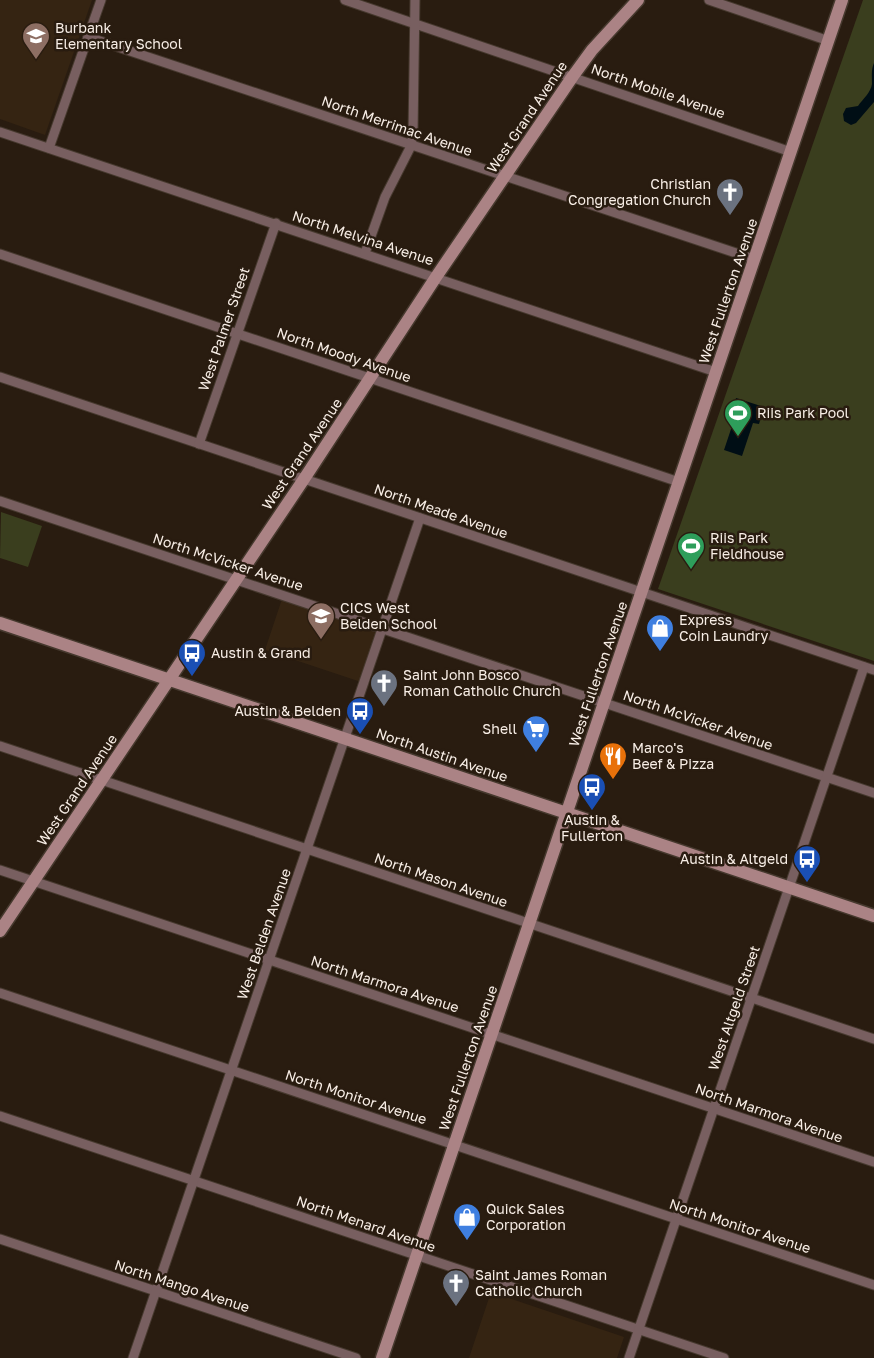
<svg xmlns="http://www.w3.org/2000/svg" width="874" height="1358" font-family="'Golos Text',sans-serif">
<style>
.built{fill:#352412}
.green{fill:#3a3e1e}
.water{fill:#000e15}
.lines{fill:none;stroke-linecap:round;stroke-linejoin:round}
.street-casing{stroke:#46392e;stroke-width:11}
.secondary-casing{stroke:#46392e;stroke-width:15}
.street{stroke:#785f60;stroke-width:9}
.secondary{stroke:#ab8385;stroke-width:12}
.labels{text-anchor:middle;stroke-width:5;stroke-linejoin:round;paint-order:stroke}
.poi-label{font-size:14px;fill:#f8eee6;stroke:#291c10;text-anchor:start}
.street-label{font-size:14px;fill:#f8eee6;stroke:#291c10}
</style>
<rect width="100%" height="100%" fill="#291c10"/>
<g class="built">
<path d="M0,0H92L45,135L0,119Z"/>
<path d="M282,599L378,631L361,682L265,650Z"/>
<path d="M491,1292L624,1337L617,1358H469Z"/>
</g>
<g class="green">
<path d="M863,0H874V661L658,589Z"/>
<path d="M1,512L42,526L28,567L0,558Z"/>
</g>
<g class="water">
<path d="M874,63V102L856,123L851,125L844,121L843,114L846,108L858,106C863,99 871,92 872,84C872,76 871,70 874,63Z"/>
<path d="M736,398L764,407L759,424L753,423L742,456L724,450L735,417L731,415Z"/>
</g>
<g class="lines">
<g class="street-casing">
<g id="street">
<path d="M345,0L791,152"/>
<path d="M709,0L829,41"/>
<path d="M88,37L754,259"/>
<path d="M0,132L716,372"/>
<path d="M49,148L101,0"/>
<path d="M365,253L385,197L411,146L413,133L415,0"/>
<path d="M0,254L679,482"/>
<path d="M0,377L874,670"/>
<path d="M199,444L276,223"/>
<path d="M0,501L874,793"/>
<path d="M0,746L874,1039"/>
<path d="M0,870L874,1162"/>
<path d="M0,993L874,1285"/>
<path d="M0,1116L724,1358"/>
<path d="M0,1239L356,1358"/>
<path d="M133,1358L420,518"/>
<path d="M629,1358L864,667"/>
</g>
</g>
<g class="secondary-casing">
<g id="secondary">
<path d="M0,623L874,916"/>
<path d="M0,931L304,479L436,277L573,76L592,50L638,0"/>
<path d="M382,1358L842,0"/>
</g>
</g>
<use href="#street" class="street"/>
<use href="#secondary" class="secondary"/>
</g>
<defs>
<g id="school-pin" transform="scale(1.4375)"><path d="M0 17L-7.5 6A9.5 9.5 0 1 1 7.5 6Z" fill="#8d6e63" stroke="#291c10"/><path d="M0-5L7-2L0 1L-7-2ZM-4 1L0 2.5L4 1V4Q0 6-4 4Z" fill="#fff"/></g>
<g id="church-pin" transform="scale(1.4375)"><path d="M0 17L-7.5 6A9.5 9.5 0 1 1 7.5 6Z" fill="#6b7280" stroke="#291c10"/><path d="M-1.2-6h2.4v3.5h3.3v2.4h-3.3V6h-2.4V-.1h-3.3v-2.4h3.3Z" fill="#fff"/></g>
<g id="stadium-pin" transform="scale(1.4375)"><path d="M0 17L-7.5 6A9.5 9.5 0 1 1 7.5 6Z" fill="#2e9e5b" stroke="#291c10"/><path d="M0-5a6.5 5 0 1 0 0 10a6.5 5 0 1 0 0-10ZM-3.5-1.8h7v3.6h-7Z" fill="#fff"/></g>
<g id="shop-pin" transform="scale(1.4375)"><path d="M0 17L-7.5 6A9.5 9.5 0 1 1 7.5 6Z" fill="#3f7fe0" stroke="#291c10"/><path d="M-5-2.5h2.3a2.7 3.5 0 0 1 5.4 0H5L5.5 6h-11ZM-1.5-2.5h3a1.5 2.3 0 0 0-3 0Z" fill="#fff"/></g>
<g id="bus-pin" transform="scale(1.4375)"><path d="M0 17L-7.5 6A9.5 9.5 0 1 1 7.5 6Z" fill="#1a4fb4" stroke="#291c10"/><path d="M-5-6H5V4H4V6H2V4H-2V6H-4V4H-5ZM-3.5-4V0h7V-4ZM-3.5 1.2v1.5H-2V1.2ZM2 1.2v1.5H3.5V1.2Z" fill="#fff"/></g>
<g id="supermarket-pin" transform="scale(1.4375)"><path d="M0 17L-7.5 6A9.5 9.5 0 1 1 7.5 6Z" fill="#3f7fe0" stroke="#291c10"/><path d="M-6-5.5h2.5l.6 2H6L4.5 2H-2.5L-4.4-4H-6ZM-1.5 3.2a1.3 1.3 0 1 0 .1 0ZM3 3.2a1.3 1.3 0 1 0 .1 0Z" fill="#fff"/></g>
<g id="restaurant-pin" transform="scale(1.4375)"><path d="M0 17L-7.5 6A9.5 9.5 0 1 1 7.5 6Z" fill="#e8710a" stroke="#291c10"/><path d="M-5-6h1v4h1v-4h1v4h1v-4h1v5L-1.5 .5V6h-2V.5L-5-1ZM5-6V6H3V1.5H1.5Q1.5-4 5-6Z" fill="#fff"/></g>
</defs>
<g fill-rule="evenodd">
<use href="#school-pin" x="36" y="36"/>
<use href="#church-pin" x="730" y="192"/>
<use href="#stadium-pin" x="738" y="413"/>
<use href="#stadium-pin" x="691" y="546"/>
<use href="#school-pin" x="321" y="616"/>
<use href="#shop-pin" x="660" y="628"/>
<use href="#bus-pin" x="192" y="653"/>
<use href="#church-pin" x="384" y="683"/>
<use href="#bus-pin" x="360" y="711"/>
<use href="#supermarket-pin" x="536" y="729"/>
<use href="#restaurant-pin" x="613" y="756"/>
<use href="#bus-pin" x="592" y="787"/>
<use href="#bus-pin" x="807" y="859"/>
<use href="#shop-pin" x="467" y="1217"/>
<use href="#church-pin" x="456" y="1283"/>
</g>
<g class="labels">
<g class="poi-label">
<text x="55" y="33">Burbank<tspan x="55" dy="16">Elementary School</tspan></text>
<text x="711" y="189" text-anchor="end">Christian<tspan x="711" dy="16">Congregation Church</tspan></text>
<text x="757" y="418">Riis Park Pool</text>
<text x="710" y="543">Riis Park<tspan x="710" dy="16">Fieldhouse</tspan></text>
<text x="340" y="613">CICS West<tspan x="340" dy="16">Belden School</tspan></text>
<text x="679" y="625">Express<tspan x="679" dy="16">Coin Laundry</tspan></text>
<text x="211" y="658">Austin &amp; Grand</text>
<text x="403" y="680">Saint John Bosco<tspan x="403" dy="16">Roman Catholic Church</tspan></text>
<text x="341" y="716" text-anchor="end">Austin &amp; Belden</text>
<text x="517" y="734" text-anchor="end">Shell</text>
<text x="632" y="753">Marco's<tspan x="632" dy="16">Beef &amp; Pizza</tspan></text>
<text x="592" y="825" text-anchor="middle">Austin &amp;<tspan x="592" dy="16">Fullerton</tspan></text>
<text x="788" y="864" text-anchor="end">Austin &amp; Altgeld</text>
<text x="486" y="1214">Quick Sales<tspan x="486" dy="16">Corporation</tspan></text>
<text x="475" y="1280">Saint James Roman<tspan x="475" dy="16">Catholic Church</tspan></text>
</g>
<g class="street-label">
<text transform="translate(658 91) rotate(19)" y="5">North Mobile Avenue</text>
<text transform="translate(527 117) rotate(-56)" y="5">West Grand Avenue</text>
<text transform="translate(397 126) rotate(19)" y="5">North Merrimac Avenue</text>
<text transform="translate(363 238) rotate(18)" y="5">North Melvina Avenue</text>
<text transform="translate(728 291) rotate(-71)" y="5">West Fullerton Avenue</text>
<text transform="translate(224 329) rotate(-71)" y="5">West Palmer Street</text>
<text transform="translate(344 355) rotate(19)" y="5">North Moody Avenue</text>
<text transform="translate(302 454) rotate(-56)" y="5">West Grand Avenue</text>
<text transform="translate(441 511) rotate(19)" y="5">North Meade Avenue</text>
<text transform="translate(228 562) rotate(18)" y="5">North McVicker Avenue</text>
<text transform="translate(598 674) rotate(-71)" y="5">West Fullerton Avenue</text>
<text transform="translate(698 720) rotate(19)" y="5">North McVicker Avenue</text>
<text transform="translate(442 755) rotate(19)" y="5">North Austin Avenue</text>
<text transform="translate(77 790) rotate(-56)" y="5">West Grand Avenue</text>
<text transform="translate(441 880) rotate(19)" y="5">North Mason Avenue</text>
<text transform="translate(264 934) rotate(-71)" y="5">West Belden Avenue</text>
<text transform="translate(385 984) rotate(18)" y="5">North Marmora Avenue</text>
<text transform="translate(734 1008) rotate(-71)" y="5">West Altgeld Street</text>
<text transform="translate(468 1058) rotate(-71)" y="5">West Fullerton Avenue</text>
<text transform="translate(356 1097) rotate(18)" y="5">North Monitor Avenue</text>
<text transform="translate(769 1113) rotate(19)" y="5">North Marmora Avenue</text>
<text transform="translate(366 1224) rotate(19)" y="5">North Menard Avenue</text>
<text transform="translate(740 1226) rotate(18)" y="5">North Monitor Avenue</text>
<text transform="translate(182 1286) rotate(18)" y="5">North Mango Avenue</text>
</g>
</g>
</svg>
